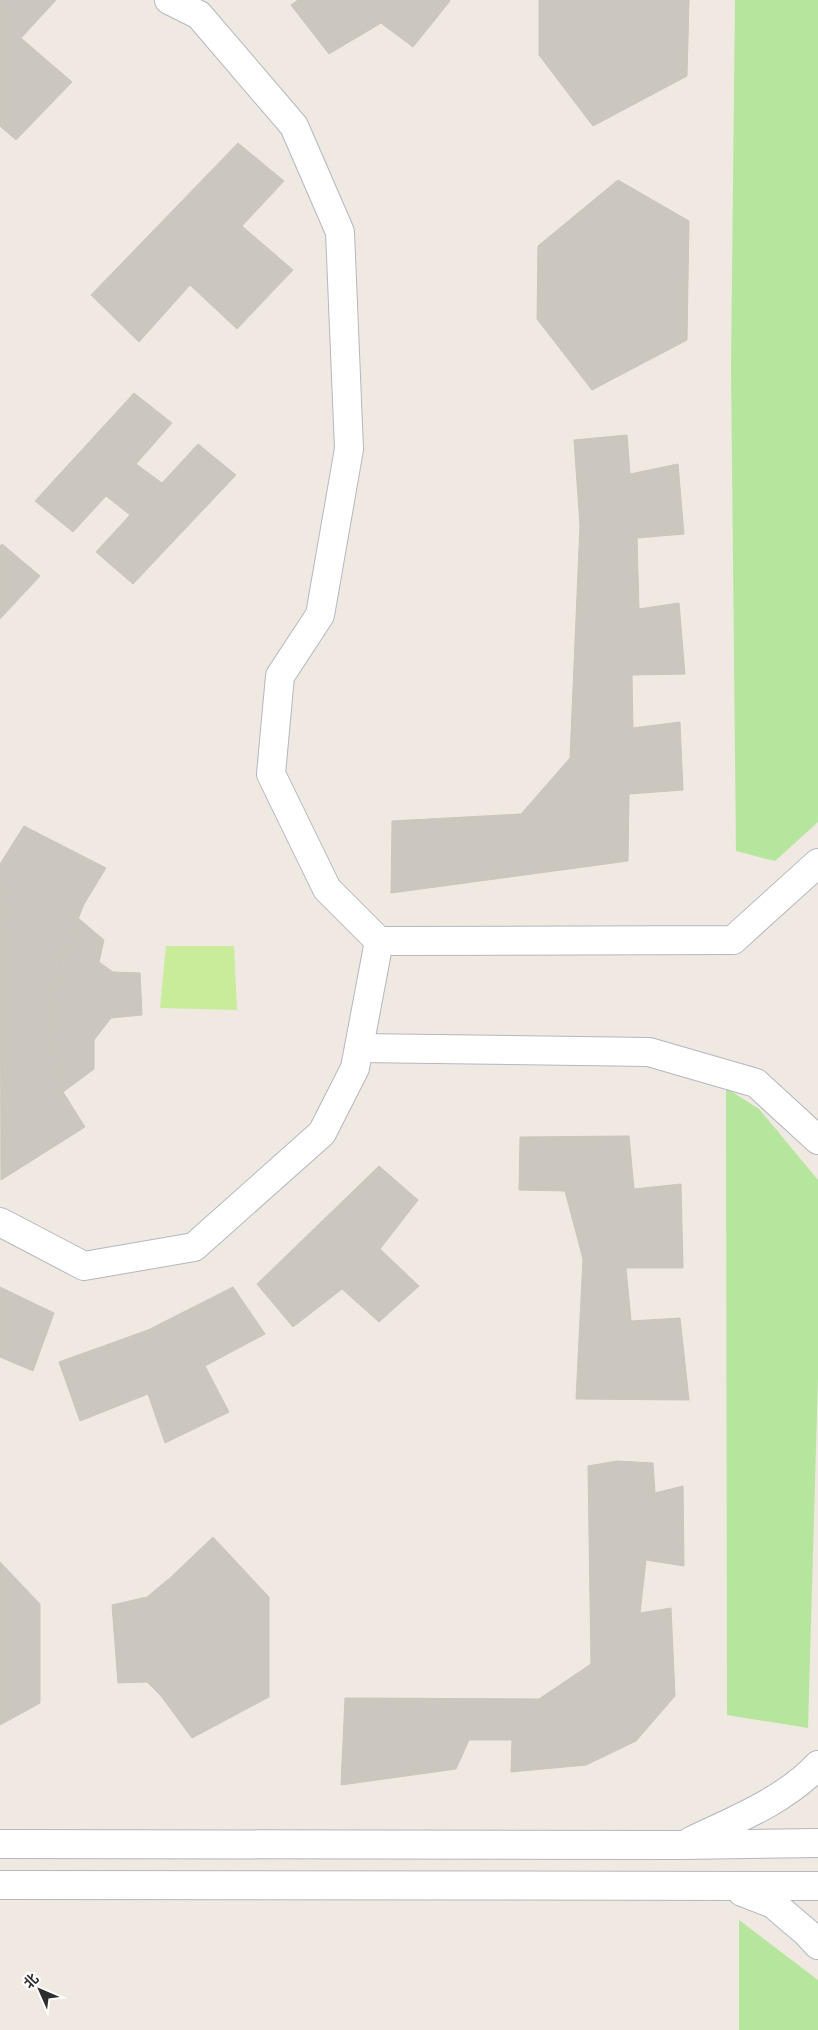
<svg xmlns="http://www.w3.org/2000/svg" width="818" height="2030" font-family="'Roboto Condensed','Noto Sans SC',sans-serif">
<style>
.green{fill:#b6e59e}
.pitch{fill:#c9ec9a}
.building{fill:#cbc7bf;stroke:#cbc5ba}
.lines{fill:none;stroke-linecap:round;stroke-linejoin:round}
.minor-casing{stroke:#b4b7c1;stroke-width:30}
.tertiary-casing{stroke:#b4b7c1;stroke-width:30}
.minor{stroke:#fff;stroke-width:28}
.tertiary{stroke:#fff;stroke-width:28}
</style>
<rect width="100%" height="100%" fill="#efe9e1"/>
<g class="green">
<path d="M735,0H818V822L775,861L736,851L731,367Z"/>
<path d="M726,1088L759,1109L818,1180V1377L808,1728L727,1715Z"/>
<path d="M739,1920L818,1980V2030H739Z"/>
</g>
<path class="pitch" d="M166,946H234L237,1010L160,1008Z"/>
<g class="building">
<path d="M0,0H56L21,38L72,82L16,140L0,126Z"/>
<path d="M298,0H449L450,1L413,47L381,23L329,54L291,5Z"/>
<path d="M539,0H689L687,76L593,126L539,55Z"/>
<path d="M238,143L284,181L242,226L293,270L237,329L190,285L139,342L91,295Z"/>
<path d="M618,180L689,221L687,340L592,390L537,319L538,246Z"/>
<path d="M134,393L172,423L136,464L162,483L198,444L236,475L133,584L96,552L130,515L106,496L73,532L35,501Z"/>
<path d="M627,435L630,474L678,464L684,534L637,538L639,609L679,603L685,674L632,675L633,728L680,722L683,790L629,794L628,861L391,893L392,821L521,814L570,758L580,525L574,440Z"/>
<path d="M2,544L40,576L0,619V546Z"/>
<path d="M24,826L106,868L84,904L60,964L48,1022L63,1092L85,1127L1,1180L0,864Z"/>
<path d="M78,918L104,940L99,962L113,972L140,973L142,1015L111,1018L94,1040V1069L63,1092L48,1022L60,964Z"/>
<path d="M629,1136L634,1189L681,1184L683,1268H626L631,1321L680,1318L689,1400L576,1399L583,1259L565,1191L519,1190L520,1137Z"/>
<path d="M379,1166L418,1200L380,1249L419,1286L379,1322L342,1289L293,1327L257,1284Z"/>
<path d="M0,1287L54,1313L33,1371L0,1357Z"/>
<path d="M233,1287L265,1334L205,1366L229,1412L165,1443L148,1394L80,1421L59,1362L148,1330Z"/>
<path d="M617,1461L653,1463L655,1493L683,1486L684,1566L646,1560L640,1613L671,1608L675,1696L636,1741L586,1765L511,1772L512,1740H469L456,1769L341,1785L345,1698L539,1699L591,1664L588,1466Z"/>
<path d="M213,1537L269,1597V1697L192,1738L161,1696L147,1682L118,1683L112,1605L147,1597L171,1577Z"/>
<path d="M0,1562L40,1604V1703L0,1725Z"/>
</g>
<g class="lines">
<g class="minor-casing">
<g id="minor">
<path d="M169,0L199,15L294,126L340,232L349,449L320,615L280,676L271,774L327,889L379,941L733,940L818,863"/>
<path d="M359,1048L649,1052L756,1083L818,1140"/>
<path d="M0,1222L84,1266L194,1247L322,1133L355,1068L379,941"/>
</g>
</g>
<g class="tertiary-casing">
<g id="tertiary">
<path d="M691,1841C735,1820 784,1801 818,1765"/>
<path d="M0,1844L681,1845L818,1843"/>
<path d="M0,1885L818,1886"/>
<path d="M742,1892L773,1904L806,1932L818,1945"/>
</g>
</g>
<use href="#minor" class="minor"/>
<use href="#tertiary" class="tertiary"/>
</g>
<g transform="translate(40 1990) rotate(315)" stroke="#ffffff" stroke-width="4" paint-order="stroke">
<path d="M0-4L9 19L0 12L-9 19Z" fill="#2e2e2e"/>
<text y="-8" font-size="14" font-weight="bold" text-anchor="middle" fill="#2e2e2e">北</text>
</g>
</svg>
